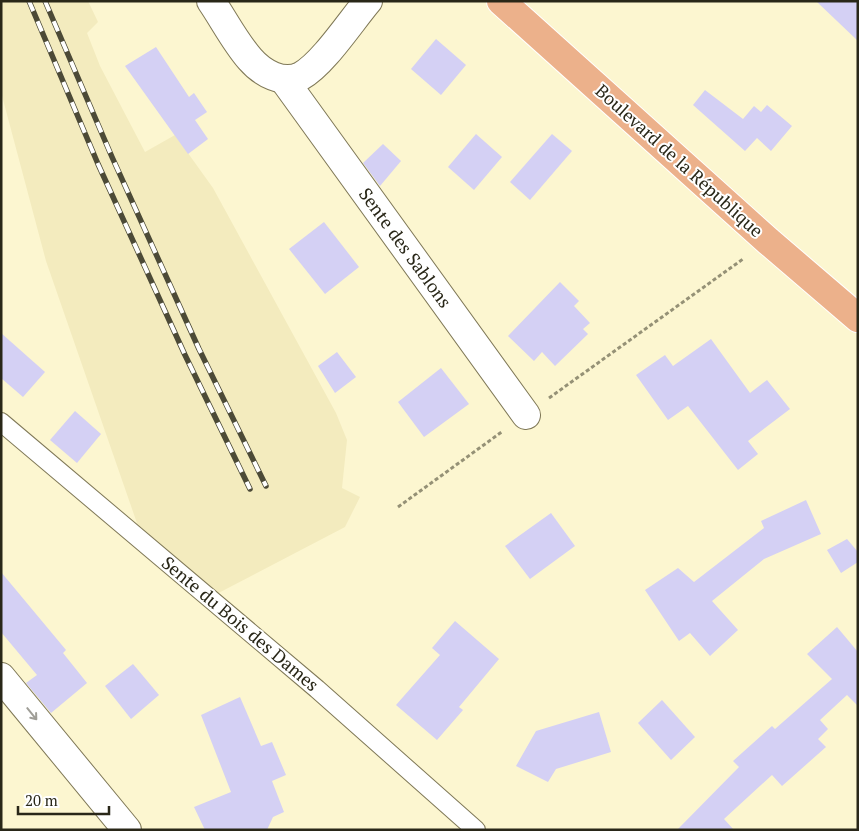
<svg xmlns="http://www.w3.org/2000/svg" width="859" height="831" font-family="'PT Serif',serif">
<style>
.built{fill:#f3ebbe}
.building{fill:#d4d0f4}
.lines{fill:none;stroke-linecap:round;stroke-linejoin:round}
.service-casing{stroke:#7f7857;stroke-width:20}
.minor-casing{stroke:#7f7857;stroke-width:30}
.primary-casing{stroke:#fff;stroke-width:30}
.path{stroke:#959176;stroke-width:3;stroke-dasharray:4 2.5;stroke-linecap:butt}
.service{stroke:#fff;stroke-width:18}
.minor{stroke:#fff;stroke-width:28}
.primary{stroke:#ecb18b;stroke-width:28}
.rail-casing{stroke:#4c4a37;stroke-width:5.5}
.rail{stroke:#fff;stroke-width:4;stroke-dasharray:11;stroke-linecap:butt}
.oneway{stroke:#9f9e97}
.labels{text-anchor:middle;stroke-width:4;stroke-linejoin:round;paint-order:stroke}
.street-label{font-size:18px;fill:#292718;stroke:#fff}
</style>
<rect width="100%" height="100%" fill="#fcf6d0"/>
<path class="built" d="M1,1H88L98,22L87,33L100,66L145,152L175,135L213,188L336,413L347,440L342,488L360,497L345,527L205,600L139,529L46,261L1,92Z"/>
<g class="building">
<path d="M816,1H858V41Z"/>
<path d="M436,39L466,65L441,95L411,69Z"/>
<path d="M156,47L189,97L194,93L207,112L195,120L208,139L188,154L125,66Z"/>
<path d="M705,90L743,119L754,106L761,112L767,105L792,126L771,151L757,138L745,151L693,105Z"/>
<path d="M476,134L502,157L474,190L448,167Z"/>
<path d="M552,134L572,151L530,200L510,182Z"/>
<path d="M383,144L401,161L380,186L363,163Z"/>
<path d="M324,222L359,267L325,294L289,249Z"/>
<path d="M560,282L579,301L574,306L590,323L583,329L588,334L555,366L542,352L534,361L508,336Z"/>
<path d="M1,333L45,372L23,397L1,378Z"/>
<path d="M711,339L750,393L767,380L790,409L748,441L758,454L738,470L688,406L668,420L636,375L665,355L673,366Z"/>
<path d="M337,352L356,377L335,393L318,366Z"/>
<path d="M441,368L469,404L424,437L398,402Z"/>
<path d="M75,411L101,434L77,463L50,440Z"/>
<path d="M806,500L821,534L764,559L712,601L738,630L710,656L690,633L679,641L645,590L678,568L694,582L764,528L761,521Z"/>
<path d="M551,513L575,546L530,579L505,546Z"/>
<path d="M847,539L858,552V562L841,573L827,550Z"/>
<path d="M1,572L66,650L63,653L87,683L51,713L26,683L37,675L1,632Z"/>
<path d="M455,621L499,659L459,707L463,710L437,740L396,705L440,655L432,648Z"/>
<path d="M837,627L858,652V706L847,695L820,720L828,729L818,739L826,747L782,786L772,775L724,819L734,830H677L739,767L733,761L772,726L775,729L832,679L807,654Z"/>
<path d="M133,664L159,695L131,719L105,686Z"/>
<path d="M240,697L261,746L272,742L286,775L272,781L284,812L273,817L267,830H205L194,807L231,792L201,715Z"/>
<path d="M662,700L695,737L671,760L638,723Z"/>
<path d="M599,712L611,752L556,769L548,782L516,766L536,731Z"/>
</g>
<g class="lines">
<g class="service-casing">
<path id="service" d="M1,422L317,689L476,830"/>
</g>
<g class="minor-casing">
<g id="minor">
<path d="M211,1C224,20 235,42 250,59C262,73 283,85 301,76C323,64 351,21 368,1"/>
<path d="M284,80L526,415"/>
<path d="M1,677L127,830"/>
</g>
</g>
<g class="primary-casing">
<path id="primary" d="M501,1L768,241L858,318"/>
</g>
<g class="path">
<path d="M549,398L743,259"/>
<path d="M398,507L503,431"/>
</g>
<use href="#service" class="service"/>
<use href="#minor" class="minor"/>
<use href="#primary" class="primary"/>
<g class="rail-casing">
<g id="rail">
<path d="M29,1L98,164L185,355L250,489"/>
<path d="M45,1L112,157L199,349L266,486"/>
</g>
</g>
<use href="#rail" class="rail"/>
</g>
<defs><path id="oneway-shaft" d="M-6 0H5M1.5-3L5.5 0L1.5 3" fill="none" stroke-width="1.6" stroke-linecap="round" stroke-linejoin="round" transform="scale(1.25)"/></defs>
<use class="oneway" href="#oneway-shaft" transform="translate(32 714) rotate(51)"/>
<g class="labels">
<g class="street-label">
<text transform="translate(679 161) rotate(42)" y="6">Boulevard de la République</text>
<text transform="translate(405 248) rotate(54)" y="6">Sente des Sablons</text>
<text transform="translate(240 624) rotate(40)" y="6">Sente du Bois des Dames</text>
</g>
</g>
<rect width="859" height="831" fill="none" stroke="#292718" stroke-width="5"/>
<path d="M18 806v8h91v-8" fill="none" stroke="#292718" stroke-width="2.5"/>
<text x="25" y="806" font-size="15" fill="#292718" stroke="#ffffff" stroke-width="4" paint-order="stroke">20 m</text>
</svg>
